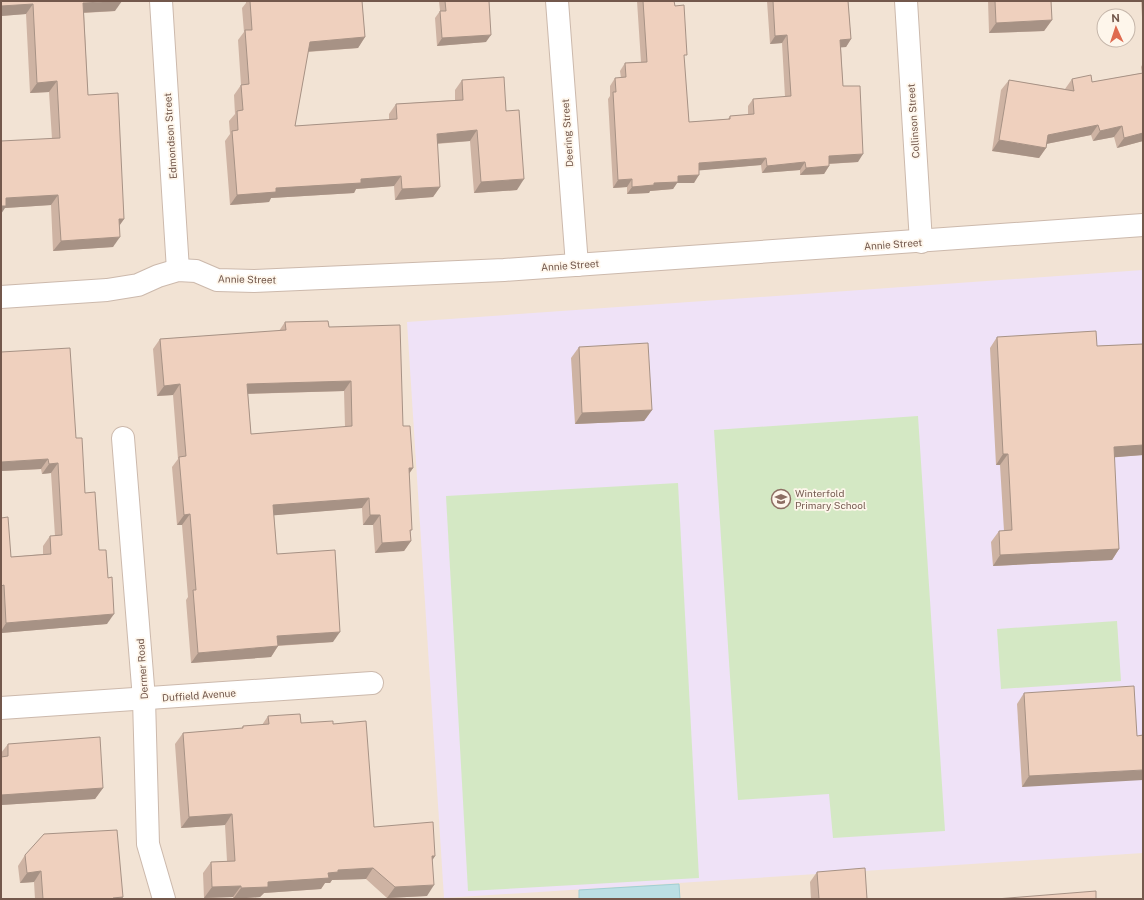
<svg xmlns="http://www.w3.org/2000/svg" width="1144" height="900" font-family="'Public Sans',sans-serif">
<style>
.residential{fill:#f2e3d4;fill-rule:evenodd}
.education{fill:#efe2f7}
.green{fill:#d4e8c4}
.water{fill:#bbdfe4;stroke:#a1cfd5}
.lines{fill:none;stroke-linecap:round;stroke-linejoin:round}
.minor-casing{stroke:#ccb9ac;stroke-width:24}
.minor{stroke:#fff;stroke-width:22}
.wall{fill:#ceb3a3;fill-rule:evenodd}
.shaded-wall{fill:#a79285}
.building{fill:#efd0be;stroke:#a79285;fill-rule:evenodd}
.labels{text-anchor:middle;stroke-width:3.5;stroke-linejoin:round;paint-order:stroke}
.street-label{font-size:10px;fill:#73584c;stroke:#fef6eb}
.education-label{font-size:10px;fill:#785e54;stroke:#fef6eb;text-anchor:start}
</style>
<rect width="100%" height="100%" fill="#fbf2e5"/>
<path class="residential" d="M1,1H1143V899H1ZM1104,16H1128V40H1104Z"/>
<path class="education" d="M1143,270V853L444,898L407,322Z"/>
<g class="green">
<path d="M918,416L945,831L833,838L829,794L738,800L714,430Z"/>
<path d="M678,483L699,878L468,891L446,496Z"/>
<path d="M1117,621L1121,681L1001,689L997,629Z"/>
</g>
<path class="water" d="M679,884L680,899H579V890Z"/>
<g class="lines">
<g class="minor-casing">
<g id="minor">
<path d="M161,1L178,270"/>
<path d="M557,1L577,265"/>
<path d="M906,1L921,242"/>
<path d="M1,297L107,290L138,285L158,276L178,270L196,271L217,280L254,281L504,270L1143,225"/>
<path d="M123,438L144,699L148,844L164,899"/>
<path d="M1,708L372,683"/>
</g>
</g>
<use href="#minor" class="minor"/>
</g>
<g class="wall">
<path d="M1,1L115,11L84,13L88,95L124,219L119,226L113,247L53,251L51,205L5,208L52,139L49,92L30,93L26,14L1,16Z"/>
<path d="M246,1H362L365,37L358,48L308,52L295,126L389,120V114L396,104L455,100V90L462,80L506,111L517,190L474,193L470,141L437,144L440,187L433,197L395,200L394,186L356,189L354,193L271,198L269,202L230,205L225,141L230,134L229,121L235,114L234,95L241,85L238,40L244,32L242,8L246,3Z"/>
<path d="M439,1H489L486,42L437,46L435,18L440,11Z"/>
<path d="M637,1H674L675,6L684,59L689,122L728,119L730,116L748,115V106L753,99L785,97L782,43L770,44L767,1H848L851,39L846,47H841L843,86L858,162L829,164V166L824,174L800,175V170L762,173L761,165L699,170L694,183H677L673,189L650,191L649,193L627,194V187L613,188L608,99L610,96V86L615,78H621L620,71L625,63L641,62Z"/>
<path d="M988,1H1051L1052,20L1044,31L989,33Z"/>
<path d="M1141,1H1143V17H1142Z"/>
<path d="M1143,63V141L1117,148L1114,137L1093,141L1091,135L1046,144V148L1039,158L992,151L1001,90L1009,80L1065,89L1072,79L1092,82L1142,73L1141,67Z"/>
<path d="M285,322L329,327L403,426L413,468L409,474L411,541L404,551L375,553L373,525H363L362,508L274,515L277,554L333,642L278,646L271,657L191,663L186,600L188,597L182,525H177L172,467L178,459L173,395L157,396L153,349L160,339L279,331ZM344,391L345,427L251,434L248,394Z"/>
<path d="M997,337L1097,346L1143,344V455L1114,457L1119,549L1112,560L993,566L991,542L999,531H1004L1000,465H996L990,348Z"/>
<path d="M579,347L652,410L644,421L575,424L571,358Z"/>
<path d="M76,438L85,493L99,550L107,624L1,633V518L11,557L43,554V546L50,536H55L51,473L42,474L41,469L1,471Z"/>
<path d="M1024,693L1137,736L1022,787L1017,704Z"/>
<path d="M268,716L301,723L333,724L374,827L435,856L432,860L427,896L387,898L366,879L332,880L330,883H325L321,889L264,893L260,897L233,899V897L204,898L203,873L211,862L227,861L225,825L181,828L175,744L183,733L241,729L243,726L262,725Z"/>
<path d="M8,744L103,788L95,799L1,805V753Z"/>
<path d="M25,855L122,899H35L34,882L20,883L18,866Z"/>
<path d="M817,872L867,899H811L810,882Z"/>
</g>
<g class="shaded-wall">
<path d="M122,1L115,11L76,13L83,3Z"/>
<path d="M33,4L26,14L1,16V6Z"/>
<path d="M1052,20L1044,31L989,33L996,23Z"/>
<path d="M491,35L486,42L437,46L442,38Z"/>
<path d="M787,35L782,43L770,44L775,36Z"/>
<path d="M365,37L358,48L302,52L310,42Z"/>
<path d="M851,39L846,47L835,48L840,40Z"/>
<path d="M57,81L49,92L30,93L37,83Z"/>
<path d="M1098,125L1091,135L1041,145L1048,135Z"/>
<path d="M1122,126L1114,137L1093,141L1100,131Z"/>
<path d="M477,130L470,141L429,144L437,134Z"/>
<path d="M1143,133V141L1117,148L1124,138Z"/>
<path d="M999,140L1046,148L1039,158L992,151Z"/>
<path d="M863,154L858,162L824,164L829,156Z"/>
<path d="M766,158L761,165L693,171L699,163Z"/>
<path d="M805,162L800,170L762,173L767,166Z"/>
<path d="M829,166L824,174L800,175L806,168Z"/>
<path d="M699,175L694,183H677L673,189L650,191L649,193L627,194L632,187L678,176Z"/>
<path d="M401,176L394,186L356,189L354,193L271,198L269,202L230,205L237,195L276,188L361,179Z"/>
<path d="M524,179L517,190L474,193L481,182Z"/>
<path d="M632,179L627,187L613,188L618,180Z"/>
<path d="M440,187L433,197L395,200L402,189Z"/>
<path d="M58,195L51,205L5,208L1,214V205L6,198Z"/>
<path d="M119,219H124L117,229Z"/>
<path d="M120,237L113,247L53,251L61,241Z"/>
<path d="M351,381L344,391L240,394L247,384Z"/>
<path d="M180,384L173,395L157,396L164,386Z"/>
<path d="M652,410L644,421L575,424L582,413Z"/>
<path d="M1143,445V455L1106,458L1114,447Z"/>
<path d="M1003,454H1008L1000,465H996Z"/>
<path d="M48,459L41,469L1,471V462Z"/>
<path d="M58,463L51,473L42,474L49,464Z"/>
<path d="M409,468H413L406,478Z"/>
<path d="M369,498L362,508L266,516L273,505Z"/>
<path d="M190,514L182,525H177L184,515Z"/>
<path d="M370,515H380L373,525H363Z"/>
<path d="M411,541L404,551L375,553L382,543Z"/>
<path d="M1119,549L1112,560L993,566L1000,555Z"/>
<path d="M114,614L107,624L1,633V631L6,623Z"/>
<path d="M340,632L333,642L270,646L277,636Z"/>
<path d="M278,646L271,657L191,663L198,653Z"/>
<path d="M1143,770V780L1022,787L1029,776Z"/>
<path d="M103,788L95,799L1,805V795Z"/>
<path d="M232,814L225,825L181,828L189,817Z"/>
<path d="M432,856H435L428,867Z"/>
<path d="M373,868L366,879L332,880L330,883H325L321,889L264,893L260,897L233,899L241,888L268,882L328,873L338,870Z"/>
<path d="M41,871L34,882L20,883L27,873Z"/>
<path d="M434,885L427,896L387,898L395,887Z"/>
<path d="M241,886L233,897L204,898L212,887Z"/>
<path d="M123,897L122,899H113V898Z"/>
</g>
<g class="building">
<path d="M1,1H122L83,3L88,95L118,93L124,219H119L120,237L61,241L58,195L6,198V206H1V141L60,138L57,81L37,83L33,4L1,6Z"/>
<path d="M250,1H362L365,37L310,42L295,126L397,119L396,104L463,100L462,80L504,77L506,111L519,110L524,179L481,182L477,130L437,134L440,187L402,189L401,176L361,179V183L276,188V192L237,195L232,131L238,130L237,111L243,110L241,85L249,84L245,30H252Z"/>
<path d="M445,1H489L491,35L442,38L440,11H446Z"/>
<path d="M643,1H674L675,6L684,5L687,55H684L689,122L730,119V116L754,114L753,99L791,96L787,35L775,36L773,1H848L851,39L840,40L843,86H860L863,154L829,156V166L806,168L805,162L767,166L766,158L699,163V175L678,176V182L654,183V185L632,187V179L618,180L613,92H616L615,78L626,77L625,63L647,62Z"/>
<path d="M995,1H1051L1052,20L996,23Z"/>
<path d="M1143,73V133L1124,138L1122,126L1100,131L1098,125L1048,135L1046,148L999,140L1009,80L1074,91L1072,79L1091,75L1092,82Z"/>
<path d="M328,321L329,327L400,325L403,426H410L413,468H409L412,530H410L411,541L382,543L380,515H370L369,498L273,505L277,554L335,550L340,632L277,636L278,646L198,653L193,590H196L190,514L184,515L179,457L186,456L180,384L164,386L160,339L286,330L285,322ZM351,381L352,426L251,434L247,384Z"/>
<path d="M1096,331L1097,346L1143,344V445L1114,447L1119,549L1000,555L999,531L1012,530L1008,454H1003L997,337Z"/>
<path d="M648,343L652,410L582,413L579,347Z"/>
<path d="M70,348L76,438H82L85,493L95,492L99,550H106L108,578L112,577L114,614L6,623L4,585L1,586V518L8,517L11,557L51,554L50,536L62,535L58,463L49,464L48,459L1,462V352Z"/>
<path d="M1134,686L1137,736L1143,735V770L1029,776L1024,693Z"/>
<path d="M300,714L301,723L333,721V724L366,721L374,827L433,822L435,856H432L434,885L395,887L373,868L338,870V872L328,873L329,878L268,882V887L241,888V886L212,887L211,862L235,861L232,814L189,817L183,733L243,728V726L269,724L268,716Z"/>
<path d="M100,737L103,788L1,795V757L8,756V744Z"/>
<path d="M117,830L123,897L113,898L114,899H43L41,871L27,873L25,855L44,834Z"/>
<path d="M865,868L867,899H819L817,872Z"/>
<path d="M1096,891V899H996Z"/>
</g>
<defs>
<g id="school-ring" transform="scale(1)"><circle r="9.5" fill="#fef6eb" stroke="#8d6e63" stroke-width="1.5"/><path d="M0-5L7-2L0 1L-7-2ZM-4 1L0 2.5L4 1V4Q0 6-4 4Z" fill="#8d6e63"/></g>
</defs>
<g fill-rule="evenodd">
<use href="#school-ring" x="781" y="499"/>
</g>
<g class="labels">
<g class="street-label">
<text transform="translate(913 121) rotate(-94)" y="4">Collinson Street</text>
<text transform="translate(567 133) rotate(-94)" y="4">Deering Street</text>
<text transform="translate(170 136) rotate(-94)" y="4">Edmondson Street</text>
<text transform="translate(893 244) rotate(-4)" y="4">Annie Street</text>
<text transform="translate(570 265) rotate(-4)" y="4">Annie Street</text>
<text transform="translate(247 279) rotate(1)" y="4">Annie Street</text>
<text transform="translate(142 669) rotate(-94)" y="4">Dermer Road</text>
<text transform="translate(199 695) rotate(-4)" y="4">Duffield Avenue</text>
</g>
<g class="education-label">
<text x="795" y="497">Winterfold<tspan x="795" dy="12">Primary School</tspan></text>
</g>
</g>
<rect width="1144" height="900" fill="none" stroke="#73584c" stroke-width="4"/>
<g transform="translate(1116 28) rotate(357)"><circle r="19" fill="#fef6eb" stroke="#c6b7ab"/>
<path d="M0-3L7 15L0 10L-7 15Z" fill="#df6b50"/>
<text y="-6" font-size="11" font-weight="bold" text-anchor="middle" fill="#73584c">N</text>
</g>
</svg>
